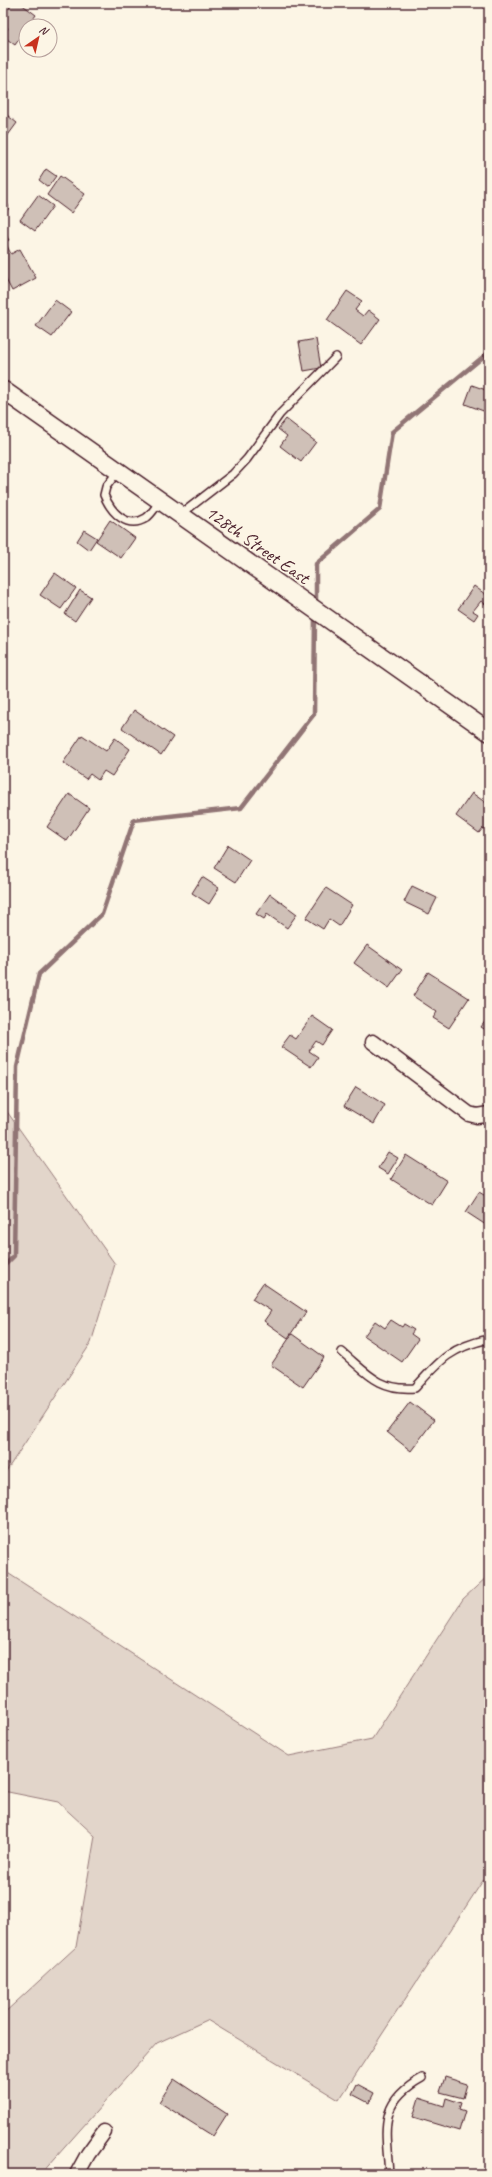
<svg xmlns="http://www.w3.org/2000/svg" width="492" height="2177" font-family="Caveat,sans-serif">
<style>
.green{fill:#e2d5ca;stroke:#967a7a}
.lines{fill:none;stroke-linecap:round;stroke-linejoin:round}
.stream{stroke:#917474;stroke-width:4.5}
.building{fill:#cfc0b7;stroke:#4a1f2b}
.service-casing{stroke:#4a1f2b;stroke-width:10}
.minor-casing{stroke:#4a1f2b;stroke-width:17}
.tertiary-casing{stroke:#4a1f2b;stroke-width:20}
.service{stroke:#fcf5e5;stroke-width:7}
.minor{stroke:#fcf5e5;stroke-width:14}
.tertiary{stroke:#fcf5e5;stroke-width:17}
.labels{text-anchor:middle;stroke-width:3.5;stroke-linejoin:round;paint-order:stroke}
.street-label{font-size:19px;fill:#4a1f2b;stroke:#fcf5e5}
</style>
<rect width="100%" height="100%" fill="#fcf5e5"/>
<filter id="ink" filterUnits="userSpaceOnUse"><feTurbulence type="fractalNoise" baseFrequency=".025" numOctaves="2"/><feDisplacementMap in="SourceGraphic" scale="8" xChannelSelector="R" yChannelSelector="G"/><feConvolveMatrix kernelMatrix="1 2 1 2 8 2 1 2 1" color-interpolation-filters="sRGB"/></filter>
<g filter="url(#ink)">
<g class="green">
<path d="M3,1106L115,1264L91,1343L3,1476Z"/>
<path d="M3,1570L289,1756L372,1739L463,1599L489,1575V1882L484,1879L339,2100L207,2020L157,2043L41,2174H3V2014L76,1947L95,1836L58,1802L3,1791Z"/>
</g>
<g class="lines">
<g class="stream">
<path d="M316,604V564L380,509L392,432L489,352"/>
<path d="M3,1267L14,1256L17,1067L39,974L102,914L134,820L241,808L314,714L315,615"/>
</g>
</g>
<g class="building">
<path d="M12,3H20L36,15L28,26H26V29L15,45L3,36L8,28L3,25V16Z"/>
<path d="M3,112L17,123L3,142Z"/>
<path d="M46,169L56,176L48,187L39,180Z"/>
<path d="M60,176L85,194L71,213L47,195Z"/>
<path d="M38,195L53,206L35,231L20,220Z"/>
<path d="M3,230L9,240L5,242L11,254L20,249L36,278L12,291L3,274Z"/>
<path d="M347,291L362,301L355,310L363,316L368,310L380,319L361,345L327,320Z"/>
<path d="M55,300L71,312L52,337L36,326Z"/>
<path d="M316,339L321,368L304,371L299,342Z"/>
<path d="M472,385L486,390L489,385V421L484,419L486,412L465,404Z"/>
<path d="M286,419L316,442L301,462L280,446L287,436L278,429Z"/>
<path d="M110,520L135,538L121,558L96,541Z"/>
<path d="M84,530L97,538L89,550L77,541Z"/>
<path d="M55,573L76,588L61,609L40,595Z"/>
<path d="M474,586L489,597V599L485,604L481,601L473,611L478,614L474,620L458,609Z"/>
<path d="M80,590L91,597L75,621L65,614Z"/>
<path d="M134,710L173,737L161,755L122,728Z"/>
<path d="M82,735L106,751L115,738L130,749L112,776L104,771L98,780L90,774L86,779L63,763Z"/>
<path d="M472,793L489,805V833L483,828L479,833L456,816Z"/>
<path d="M69,794L89,808L67,841L47,827Z"/>
<path d="M228,845L250,860L236,882L214,868Z"/>
<path d="M202,877L219,888L209,904L192,893Z"/>
<path d="M412,886L437,898L429,914L404,902Z"/>
<path d="M326,888L352,905L339,926L329,919L323,929L306,918Z"/>
<path d="M270,894L297,914L287,928L267,914L264,919L256,914Z"/>
<path d="M367,945L402,970L389,988L354,963Z"/>
<path d="M428,972L469,998L449,1028L433,1018L437,1012L413,996Z"/>
<path d="M312,1016L332,1030L322,1045L316,1041L309,1051L318,1057L311,1067L281,1047L290,1035L296,1039Z"/>
<path d="M489,1016V1032L481,1027Z"/>
<path d="M356,1087L385,1105L374,1124L344,1106Z"/>
<path d="M388,1152L398,1158L388,1174L378,1168Z"/>
<path d="M406,1155L447,1181L432,1205L391,1179Z"/>
<path d="M479,1192L489,1198V1227L466,1212Z"/>
<path d="M263,1283L306,1312L288,1338L264,1321L271,1311L252,1299Z"/>
<path d="M391,1320L402,1327L404,1324L414,1330L411,1334L418,1339L402,1362L364,1336L375,1321L385,1328Z"/>
<path d="M292,1334L324,1357L303,1387L271,1365Z"/>
<path d="M410,1402L434,1420L411,1451L387,1432Z"/>
<path d="M445,2077L467,2084L463,2098L440,2092Z"/>
<path d="M174,2079L227,2114L213,2136L159,2102Z"/>
<path d="M357,2084L374,2093L369,2103L352,2094Z"/>
<path d="M419,2098L444,2106L446,2098L461,2103L459,2109L465,2111L459,2131L413,2117Z"/>
</g>
<g class="lines">
<g class="service-casing">
<g id="service">
<path d="M3,207H4"/>
<path d="M118,471L106,487L104,495C111,512 127,530 146,518C152,514 156,506 160,501"/>
<path d="M180,515L233,474L247,459L280,414L336,357"/>
<path d="M342,1352C367,1373 379,1391 415,1388C440,1360 451,1347 489,1339"/>
<path d="M389,2174C386,2129 377,2103 422,2078"/>
</g>
</g>
<g class="minor-casing">
<g id="minor">
<path d="M373,1042L469,1114L477,1116L489,1114"/>
<path d="M77,2174L88,2154L104,2132"/>
</g>
</g>
<g class="tertiary-casing">
<path id="tertiary" d="M3,390L489,732"/>
</g>
<use href="#service" class="service"/>
<use href="#minor" class="minor"/>
<use href="#tertiary" class="tertiary"/>
</g>
</g>
<g class="labels">
<g class="street-label">
<text transform="translate(258 544) rotate(35)" y="7">128th Street East</text>
</g>
</g>
<rect width="492" height="2177" fill="none" stroke="#fcf5e5" stroke-width="16"/>
<rect x="8" y="8" width="476" height="2161" fill="none" stroke="#4a1f2b" stroke-width="1.5" filter="url(#ink)"/>
<g transform="translate(38 38) rotate(34)"><circle r="19" fill="#fcf5e5" stroke="#b59f9b"/>
<path d="M0-3L7 15L0 10L-7 15Z" fill="#c8321e"/>
<text y="-6" font-size="11" font-weight="bold" text-anchor="middle" fill="#4a1f2b">N</text>
</g>
</svg>
